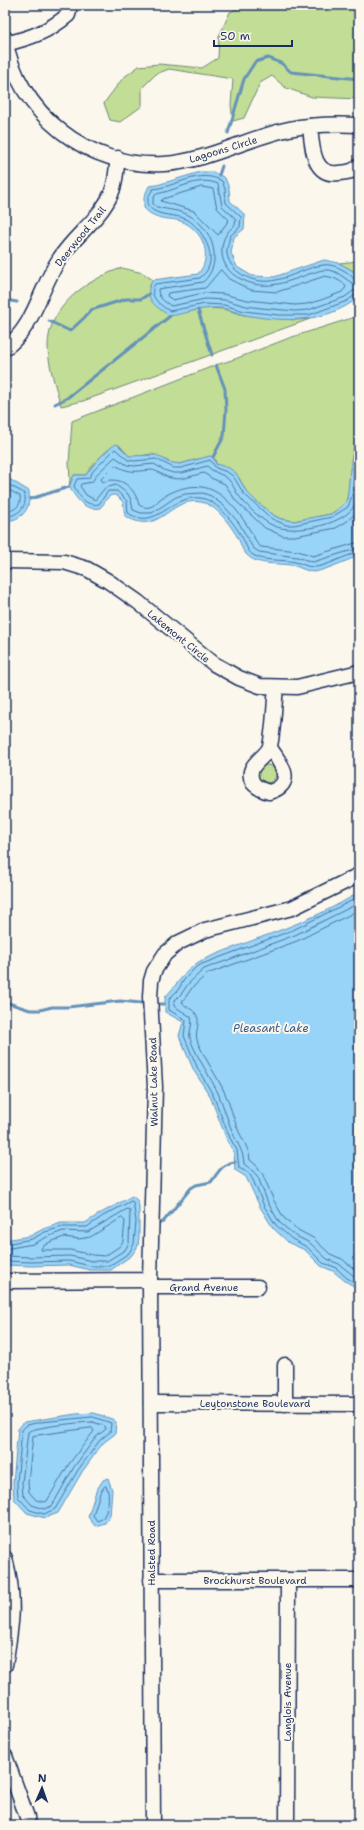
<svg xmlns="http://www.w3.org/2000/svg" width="364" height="1830" font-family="'Shantell Sans',sans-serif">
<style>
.green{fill:#c2dd95;stroke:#6e867a}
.water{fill:#97d4f8;stroke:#6592ba}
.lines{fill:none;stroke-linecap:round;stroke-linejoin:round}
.shore{stroke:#4d719c;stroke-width:1}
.stream{stroke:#6592ba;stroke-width:3}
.minor-casing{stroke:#1b2f5e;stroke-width:17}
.minor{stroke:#fbf7ec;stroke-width:14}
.labels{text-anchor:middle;stroke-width:4;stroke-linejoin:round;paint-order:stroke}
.street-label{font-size:10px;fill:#1b2f5e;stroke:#fbf7ec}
.water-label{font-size:11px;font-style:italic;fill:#3a5884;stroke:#fbf7ec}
</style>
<rect width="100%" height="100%" fill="#fbf7ec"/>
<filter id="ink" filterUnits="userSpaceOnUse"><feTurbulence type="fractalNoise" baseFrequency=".025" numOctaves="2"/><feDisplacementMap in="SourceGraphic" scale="8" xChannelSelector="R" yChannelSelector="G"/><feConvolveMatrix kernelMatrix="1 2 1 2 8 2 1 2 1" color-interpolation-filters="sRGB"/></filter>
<g filter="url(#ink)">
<g class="green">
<path d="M245,5H359V99L312,97L286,88L272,76L260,83L244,118L233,121L231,105L233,79L169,69L156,74L142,88V106L120,122L110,120L104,103L123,78L139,66L159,64L202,68L218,58L219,36L230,12Z"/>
<path d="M359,261V279L355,272L339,263Z"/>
<path d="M122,268L143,273L153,280L149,287L187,312L205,308L223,309L244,315L295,320L310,319L83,401L61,406C56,387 48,366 48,346C48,306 88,279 122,268Z"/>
<path d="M355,317L359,336V426L351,461L348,495L345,504L331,514L294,521L281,519L275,516L257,502L246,491L239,478L216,464L215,459H198L180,464H174L152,454L134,457L129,456L119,445C107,448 92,464 86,475H74L69,487L70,479L69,463L72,421L216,365L235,359L289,338Z"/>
<circle cx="267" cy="774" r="9"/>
</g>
<g class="water">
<path d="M200,172H213L225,178L229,188L230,201L245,215L244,229L234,237L231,253L237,267L252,276L274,277L324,260L339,263L355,272L359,279V297C326,324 284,322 245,315C237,313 229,309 221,308C203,307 187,313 170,316C156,307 141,298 153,280L198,274C212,258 205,235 187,224C172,215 159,224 144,208V197L149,186L157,185Z"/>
<path d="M359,426V556C349,559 322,572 313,572C307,571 301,568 295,566C280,562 257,567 246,554C242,550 241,545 239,540C232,527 217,505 201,502C168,496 161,538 125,516L123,502L116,495C106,494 106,503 100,508C84,511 77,499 69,487L74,475H86C91,467 109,446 117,444L129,456L157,455L168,462L180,464L210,456L213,457L216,464L229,468L236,473L246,491L257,502L275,516L281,519L294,521L331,514L337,510L347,501L351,461Z"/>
<path d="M5,479L11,480L29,491C31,509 23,520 5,521Z"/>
<path d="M359,892V1289L345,1281L333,1271L321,1266L305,1250L289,1243L273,1228L260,1207L246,1177L235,1170L234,1152L227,1140L210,1096L194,1071L179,1036L183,1022L165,1012V997C177,985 185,970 200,961C253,938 310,924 359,892Z"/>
<path d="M132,1196L137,1200L139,1206V1237L138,1246L132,1255L111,1270H90L69,1265L30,1266L5,1265V1240L30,1236L43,1229L61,1223H85L101,1213Z"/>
<path d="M94,1413L112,1419L116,1422L115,1434L103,1443L82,1472L58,1513L45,1518L27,1513L14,1499L13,1483L18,1429L24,1422L76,1414Z"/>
<path d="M108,1478L112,1490L110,1516L105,1523L95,1526L88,1517L96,1491L103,1480Z"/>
</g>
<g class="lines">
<g class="shore">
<path d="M202,187L213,189L217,208L229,220L218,235L194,211L161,201L163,199Z"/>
<path d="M221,270L229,279L251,290L277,292L325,276L334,278L343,283L346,287L342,292L321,300L307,304L295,305L247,300L223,294L203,293L173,300L167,296L168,293L205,288Z"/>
<path d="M359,280H355C349,272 334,263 323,265C307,267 292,277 276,280C257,285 231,275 227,254C226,249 229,241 230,236L240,227L241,217L226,203L225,189L222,181C199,168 176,187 153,189L148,197V206C159,218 175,213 188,220C201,228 216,253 208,268C207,272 203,275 200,278L155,284C147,296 161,306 170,311L205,304L224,305L244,311L279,315H309L347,301L355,295L359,294"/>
<path d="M359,285C348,285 339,268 324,270C319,270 314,273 309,274C284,283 264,292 239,278C230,274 223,264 222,254C221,241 226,232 235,225L236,219L222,206L218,184C198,175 176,191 156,194L153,199V204L157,207C167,210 181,210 190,216C213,229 224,263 203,282L158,289C158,298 164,301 171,306L205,299L225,300L246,306L261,308L295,311L308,310L345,297L353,291L359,289"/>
<path d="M359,446L355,462L352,496L348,507L332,517L294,525H286L272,519L244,494L233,476L227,472L216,468L210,460L181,468H174L156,459L134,461L128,460L115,449L93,471L89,478L77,479L74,486C79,496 86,507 99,504L108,491H117L127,501L128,513C157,532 170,494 201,498C218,501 234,523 242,537C246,544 247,551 253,555C264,562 283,559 295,562C301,563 307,567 313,567C325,568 345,554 359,553"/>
<path d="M359,470C358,481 360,496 354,506C343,526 289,536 270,524C258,517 245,505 237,493C234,489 233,484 229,480C224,474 215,474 207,466L182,473H173L164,470L154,464L134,466L127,465L115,457L97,474L92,482L81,484L80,486L86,495L95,500L105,488L116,485L128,494L131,500L133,510L141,513H152L176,497L185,494L203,493L211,496L224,506L239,523L253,548L259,552L297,557L313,562L359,548"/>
<path d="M5,483L24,493C29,507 17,516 5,517"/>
<path d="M5,488L20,496C22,506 14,511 5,512"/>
<path d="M359,510L346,522L336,528L295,536H283L265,528L236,501L225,484L211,478L204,473C193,475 183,481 171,478C164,477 157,470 151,470C135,471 131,474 115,465L101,479L103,482C121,475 135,488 139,505C142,507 147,508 150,507C154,506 157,502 160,499C175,489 194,482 212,490C228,497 242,516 251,532C255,537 255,543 261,547L298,551L313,556L359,542"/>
<path d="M359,897L293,930L202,964L195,968L184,980L178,990L169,999V1010L186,1020L184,1036L198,1069L213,1095L230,1138L237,1150L239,1168L249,1173L253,1180L264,1206L276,1225L292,1239L307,1247L323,1263L335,1267L347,1278L359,1285"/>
<path d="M359,903L295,935L204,969L188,984L182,993L174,1001V1006L191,1017C194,1028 186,1031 192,1044C199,1061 210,1076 218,1093C224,1107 228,1122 234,1136C240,1148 243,1151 244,1164L252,1170L258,1177L268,1203L279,1222L294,1235L310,1243L327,1259L339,1264L359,1280"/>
<path d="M359,910L297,941L207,974L192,988L182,1002C185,1007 192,1008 196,1014C202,1024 193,1031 198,1043C205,1059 215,1073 223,1089C230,1103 233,1118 239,1132C244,1142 249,1149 250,1160L257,1166L263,1175L274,1201L284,1218L298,1230L313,1238L330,1254L342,1259L359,1273"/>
<path d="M122,1218L125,1221L123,1241L120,1246L105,1256L93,1255L70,1250H41L42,1247L50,1242L64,1237L79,1239L90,1237Z"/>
<path d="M5,1244L32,1239L45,1232L62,1227H87L103,1216L131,1201L133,1202L136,1221L134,1244L129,1253L109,1266H91L69,1261L31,1262L5,1261"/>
<path d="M5,1249L33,1244L47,1237L63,1231L88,1232L127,1209L130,1210L129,1243L125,1250L107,1261H92L70,1256L31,1257L5,1256"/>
<path d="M93,1417L111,1423L110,1432L100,1440L78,1470L55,1509L44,1514L30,1510L18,1497L17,1483L22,1430L27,1425L41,1422Z"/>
<path d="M93,1422L105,1426L106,1429L96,1437L74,1467L52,1506L44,1509L32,1505L23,1495L22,1483L28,1432C32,1427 83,1422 93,1422Z"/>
<path d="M92,1428L94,1431L69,1464L47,1501L44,1502L36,1500L29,1492L28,1483L33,1436Z"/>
<path d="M106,1486C111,1495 108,1512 102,1519L97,1521L93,1515L100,1493L104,1487Z"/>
</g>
<g class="stream">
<path d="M228,133L244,79L255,62L268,58L281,63L291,72L359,79"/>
<path d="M219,175L222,166"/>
<path d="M5,300L17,302"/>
<path d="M198,310L212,355"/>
<path d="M49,321L70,331L85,317L91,310L126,299H141L149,294"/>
<path d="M55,404L67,398L170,316"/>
<path d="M213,457L224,436L226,410L225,389L216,365"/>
<path d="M30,499L69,487"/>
<path d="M5,1002L30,1010H40L52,1007H68L120,1001L141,1003"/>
<path d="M160,1004H164"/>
<path d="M160,1223L163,1222L191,1188L196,1185L211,1182C218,1173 222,1163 235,1162"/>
</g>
<g class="minor-casing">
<g id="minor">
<path d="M5,38C17,113 89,169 164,164C208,161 247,138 289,129C312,124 336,124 359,125"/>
<path d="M5,44C30,38 48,32 68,15L70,5"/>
<path d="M310,126C312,145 312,177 339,173C348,172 353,172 359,166"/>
<path d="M5,348C35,327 40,287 60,258C75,235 100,219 111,194C116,184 116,169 118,158"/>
<path d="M5,561L64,562L87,569L108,581L138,602L214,664L239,678L260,686L297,687L359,672"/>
<path d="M270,748C281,763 297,784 269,792C262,790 257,788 253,783C243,765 267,758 270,746C274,727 274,706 276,687"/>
<path d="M150,1280L153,1825"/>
<path d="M5,1281L150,1280L155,1087L150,997L151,981L154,971L165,954L178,943L205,930L292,908L359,875"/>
<path d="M150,1287H258"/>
<path d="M285,1365V1404"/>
<path d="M151,1403L359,1404"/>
<path d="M5,1558C16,1600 12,1623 5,1665"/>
<path d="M151,1580H359"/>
<path d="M5,1756L27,1817L28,1825"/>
<path d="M287,1825L288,1580"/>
</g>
</g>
<use href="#minor" class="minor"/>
</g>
</g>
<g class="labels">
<g class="street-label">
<text transform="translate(223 149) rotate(-17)" y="4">Lagoons Circle</text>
<text transform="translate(80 236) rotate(-51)" y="4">Deerwood Trail</text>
<text transform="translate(179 636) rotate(39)" y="4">Lakemont Circle</text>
<text transform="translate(153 1082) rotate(-91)" y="4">Walnut Lake Road</text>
<text x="204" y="1291">Grand Avenue</text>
<text x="255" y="1407">Leytonstone Boulevard</text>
<text transform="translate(151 1553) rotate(-90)" y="4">Halsted Road</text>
<text x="255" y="1584">Brockhurst Boulevard</text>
<text transform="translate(287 1702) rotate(-90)" y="4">Langlois Avenue</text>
</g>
<g class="water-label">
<text x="271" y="1032">Pleasant Lake</text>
</g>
</g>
<rect width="364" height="1830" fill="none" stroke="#fbf7ec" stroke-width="20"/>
<rect x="10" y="10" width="344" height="1810" fill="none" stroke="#1b2f5e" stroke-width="1.5" filter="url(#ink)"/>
<g transform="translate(42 1788) rotate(2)" stroke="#fbf7ec" stroke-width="3" paint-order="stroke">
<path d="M0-3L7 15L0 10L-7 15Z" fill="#1b2f5e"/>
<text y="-6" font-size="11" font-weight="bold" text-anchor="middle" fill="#1b2f5e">N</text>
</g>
<path d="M214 40v6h78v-6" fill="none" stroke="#1b2f5e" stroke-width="2"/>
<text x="220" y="40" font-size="12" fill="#1b2f5e" stroke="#fbf7ec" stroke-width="3" paint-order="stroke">50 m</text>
</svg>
